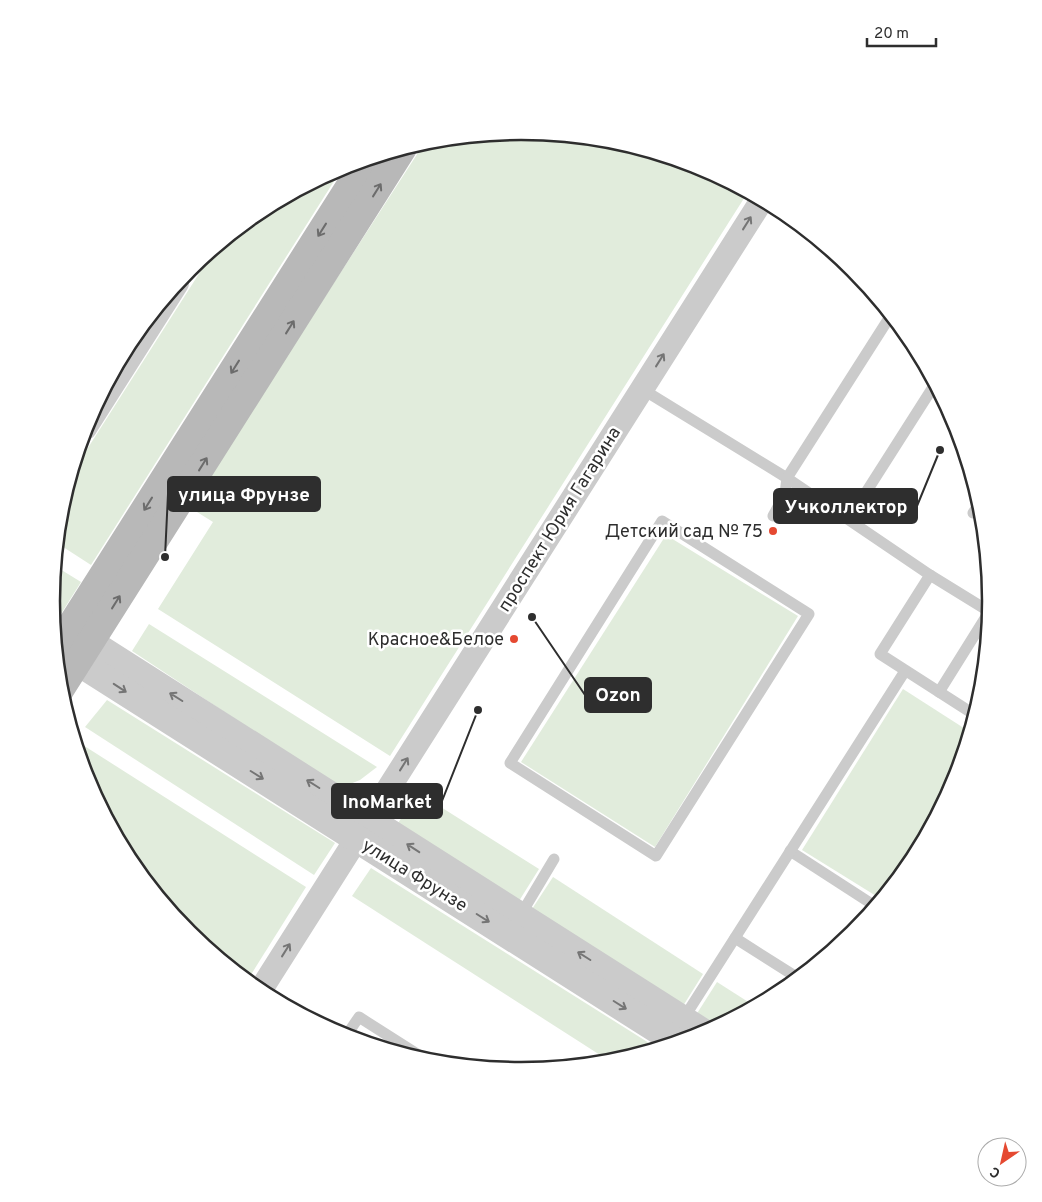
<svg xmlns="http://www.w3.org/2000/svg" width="1042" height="1202" font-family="Overpass,sans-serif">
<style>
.green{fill:#e1ecdc}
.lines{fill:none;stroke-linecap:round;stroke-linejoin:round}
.service{stroke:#cbcbcb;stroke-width:11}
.minor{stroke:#cbcbcb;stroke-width:24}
.tertiary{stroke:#cbcbcb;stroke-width:28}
.secondary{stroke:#b8b8b8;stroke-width:28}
.oneway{stroke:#6c6c6c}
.oneway2{stroke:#757575}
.poi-dot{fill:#e54931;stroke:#fff;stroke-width:2}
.labels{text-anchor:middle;stroke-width:5;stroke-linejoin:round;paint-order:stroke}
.street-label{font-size:18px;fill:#2e2e2e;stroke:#fff}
.poi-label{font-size:18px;fill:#2e2e2e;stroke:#fff;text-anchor:end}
.rim{fill:none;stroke:#2e2e2e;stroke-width:2.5}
.leader{fill:none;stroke:#2e2e2e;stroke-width:2}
.callout-dot{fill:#2e2e2e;stroke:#fff;stroke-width:2}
.callout{fill:#2e2e2e;stroke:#2e2e2e;stroke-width:2}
.callout-label{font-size:19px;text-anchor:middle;font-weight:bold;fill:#fff}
</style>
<rect width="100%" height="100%" fill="#fff"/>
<g class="green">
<path d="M521,131L613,140L701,167L748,192L390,756L158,609L213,522L189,507L425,142Z"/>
<path d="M343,167L91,565L57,543L60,509L70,476L216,247L260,210Z"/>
<path d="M666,535L798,616L655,847L521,762Z"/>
<path d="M55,566L81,582L54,625L51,601Z"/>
<path d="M149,624L377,767L360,780L340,788L132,651Z"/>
<path d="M903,689L970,732L955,781L911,862L881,899L802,850Z"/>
<path d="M107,700L335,843L314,875L85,727Z"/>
<path d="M75,740L306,887L247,981L189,933L130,862L87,780Z"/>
<path d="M416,797H425L539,869L519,901L398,823Z"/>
<path d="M371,868L657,1048L611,1062L352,896Z"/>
<path d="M553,877L703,974L683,1006L532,909Z"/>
<path d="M717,982L753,1005L750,1009L716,1027L696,1015Z"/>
</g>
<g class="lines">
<g class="service">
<path d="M642,389L787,478L930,575L990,612"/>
<path d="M973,513L980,503"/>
<path d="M773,516L785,494L787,478L891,315"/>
<path d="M849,519L935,384"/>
<path d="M662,521L809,614L656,856L510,763Z"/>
<path d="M930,575L880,654L975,715"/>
<path d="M939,692L989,612"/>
<path d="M790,851L875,906"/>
<path d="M520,916L554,859"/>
<path d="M735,938L798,978"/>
<path d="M682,1021L905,671"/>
<path d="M346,1036L359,1017L428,1061"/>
</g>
<g class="minor">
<path d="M85,428L177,283"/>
<path d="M260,991L762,200"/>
</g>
<g class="tertiary">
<path d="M67,640L91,643L704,1033"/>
<path d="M65,642L78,662L677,1042"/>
</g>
<g class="secondary">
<path d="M56,649L367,159"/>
<path d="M60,690L403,148"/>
</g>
</g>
<defs><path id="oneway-shaft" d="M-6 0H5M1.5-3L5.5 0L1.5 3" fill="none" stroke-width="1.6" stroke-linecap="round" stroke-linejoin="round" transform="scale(1.25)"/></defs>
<g class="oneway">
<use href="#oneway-shaft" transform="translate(377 190) rotate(-58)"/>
<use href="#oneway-shaft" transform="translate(322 230) rotate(122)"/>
<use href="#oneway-shaft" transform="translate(290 327) rotate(-58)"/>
<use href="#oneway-shaft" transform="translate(235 367) rotate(122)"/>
<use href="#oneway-shaft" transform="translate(203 464) rotate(-58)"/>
<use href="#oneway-shaft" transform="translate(148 504) rotate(122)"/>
<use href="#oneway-shaft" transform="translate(116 602) rotate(-58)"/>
</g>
<g class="oneway2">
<use href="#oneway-shaft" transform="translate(747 223) rotate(-58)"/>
<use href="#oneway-shaft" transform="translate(660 360) rotate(-58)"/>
<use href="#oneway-shaft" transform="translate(120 688) rotate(33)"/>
<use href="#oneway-shaft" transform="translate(176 697) rotate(-148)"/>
<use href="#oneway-shaft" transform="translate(404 764) rotate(-58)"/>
<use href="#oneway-shaft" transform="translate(257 775) rotate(32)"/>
<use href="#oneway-shaft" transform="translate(313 784) rotate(-148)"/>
<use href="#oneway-shaft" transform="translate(413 848) rotate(-147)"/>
<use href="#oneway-shaft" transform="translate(483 918) rotate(32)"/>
<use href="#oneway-shaft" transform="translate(286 950) rotate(-58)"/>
<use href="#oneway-shaft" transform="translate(584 956) rotate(-148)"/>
<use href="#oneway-shaft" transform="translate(620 1005) rotate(32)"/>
</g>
<g class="poi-dot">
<circle cx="773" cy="531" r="5"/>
<circle cx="514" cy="639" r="5"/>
</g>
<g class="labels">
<g class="street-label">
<text transform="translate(559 519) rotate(-58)" y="6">проспект Юрия Гагарина</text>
<text transform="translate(415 875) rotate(32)" y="6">улица Фрунзе</text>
</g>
<g class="poi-label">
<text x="763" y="537">Детский сад № 75</text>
<text x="504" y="645">Красное&amp;Белое</text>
</g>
</g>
<path d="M0 0H1042V1202H0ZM60 601a461 461 0 1 1 922 0a461 461 0 1 1-922 0Z" fill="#fff" fill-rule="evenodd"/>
<path class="rim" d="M60 601a461 461 0 1 1 922 0a461 461 0 1 1-922 0Z"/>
<path class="leader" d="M165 557L168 494M940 450L917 506M532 617L585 695M478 710L442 801"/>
<g class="callout-dot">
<circle cx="165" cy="557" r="5"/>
<circle cx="940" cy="450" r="5"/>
<circle cx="532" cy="617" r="5"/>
<circle cx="478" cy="710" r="5"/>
</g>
<g class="callout">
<rect x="168" y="477" width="152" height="34" rx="5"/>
<rect x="774" y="489" width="143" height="34" rx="5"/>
<rect x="585" y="678" width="66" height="34" rx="5"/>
<rect x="332" y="784" width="110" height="34" rx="5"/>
</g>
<g class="callout-label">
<text x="244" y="501">улица Фрунзе</text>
<text x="846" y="513">Учколлектор</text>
<text x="618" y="701">Ozon</text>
<text x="387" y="808">InoMarket</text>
</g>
<g transform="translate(1002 1162) rotate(214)"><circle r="24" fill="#ffffff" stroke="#ababab"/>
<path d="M0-4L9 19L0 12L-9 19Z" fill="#e54931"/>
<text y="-8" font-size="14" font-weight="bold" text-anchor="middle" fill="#2e2e2e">С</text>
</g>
<path d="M867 38v8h69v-8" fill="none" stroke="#2e2e2e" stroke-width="2.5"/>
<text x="874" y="38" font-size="15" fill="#2e2e2e" stroke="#ffffff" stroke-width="4" paint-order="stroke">20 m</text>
</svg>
